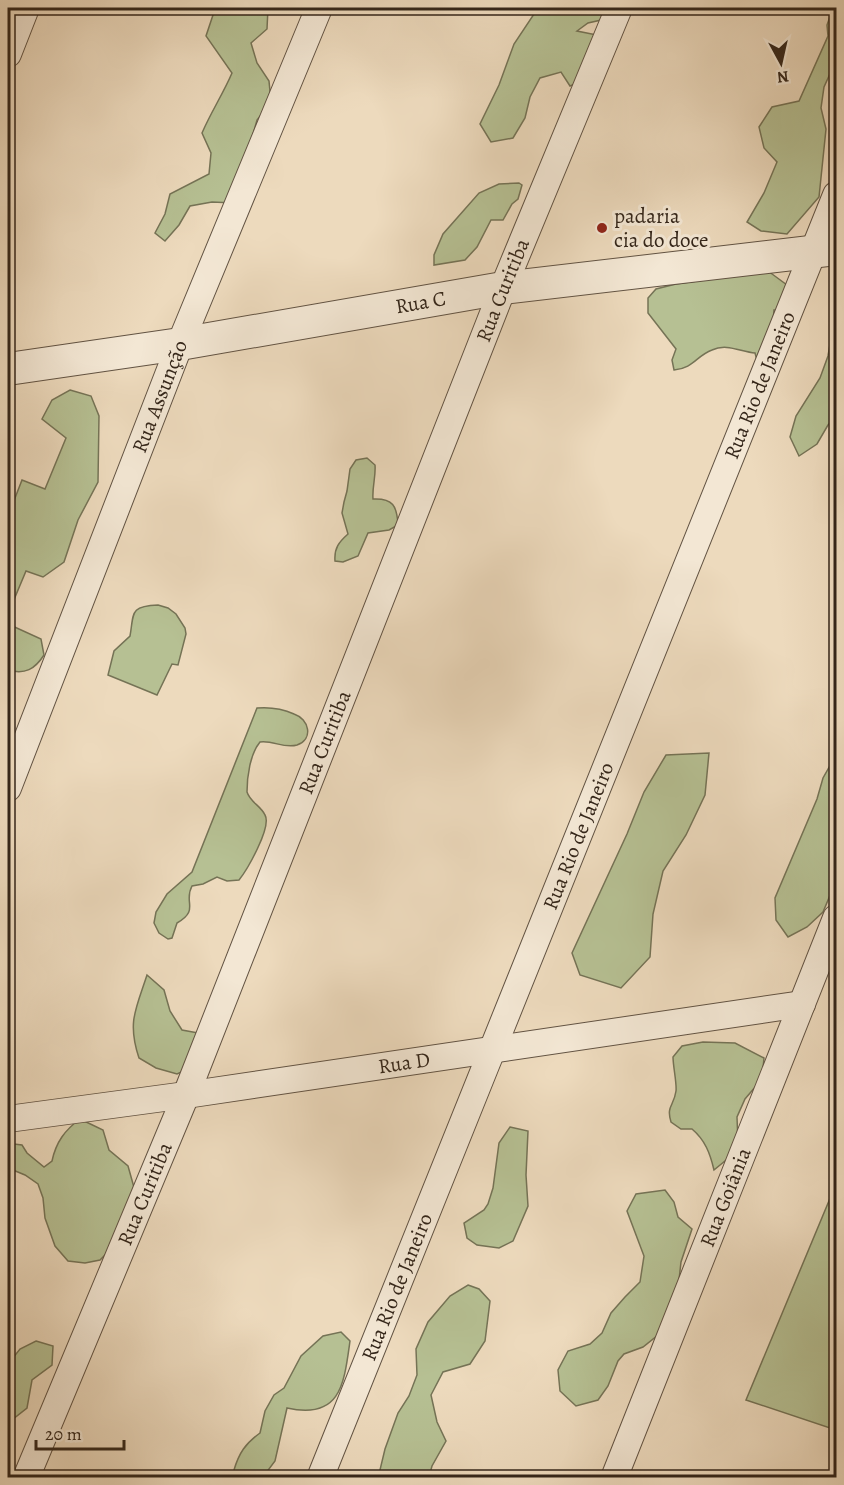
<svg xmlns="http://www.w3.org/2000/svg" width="844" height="1485" font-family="Alegreya,serif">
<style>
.green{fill:#b6c093;stroke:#757356;stroke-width:1.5}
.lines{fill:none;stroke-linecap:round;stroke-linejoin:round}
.minor-casing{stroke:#625343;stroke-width:28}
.tertiary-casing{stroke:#625343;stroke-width:34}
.minor{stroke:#f3e7d4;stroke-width:26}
.tertiary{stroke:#f3e7d4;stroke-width:32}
.poi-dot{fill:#8f2418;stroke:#f3e7d4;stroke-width:2}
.labels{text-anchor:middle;stroke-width:6;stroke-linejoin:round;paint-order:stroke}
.poi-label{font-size:21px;fill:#34261a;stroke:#f3e7d4;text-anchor:start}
.street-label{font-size:21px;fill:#34261a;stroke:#f3e7d4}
</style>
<rect width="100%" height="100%" fill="#eddabd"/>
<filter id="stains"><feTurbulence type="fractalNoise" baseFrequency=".00333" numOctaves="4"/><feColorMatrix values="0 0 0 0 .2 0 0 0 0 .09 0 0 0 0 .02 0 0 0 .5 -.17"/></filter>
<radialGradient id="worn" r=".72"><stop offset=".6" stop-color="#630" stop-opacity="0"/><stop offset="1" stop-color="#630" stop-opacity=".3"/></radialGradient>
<g class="green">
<path d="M221,8H268L267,29L251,43L257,63L269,81L271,102L257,120L234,203L212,202L190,206L179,225L165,241L155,233L165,214L170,194L209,174L211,153L202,133C211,112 223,94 232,73L206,36L213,15Z"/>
<path d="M538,8H614L610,18L588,23L577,31L597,35L582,81L570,86L561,72L540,78L530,97L525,118L513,138L491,142L480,124L499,85L514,44Z"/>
<path d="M833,8H836V65H834L824,87L821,108L826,129L819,197L787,234L761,231L747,222L764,193L777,162L764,148L759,127L772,107L799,101L828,36L827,25Z"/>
<path d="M519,183L522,185L518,199L512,204L503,220H491L477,247L465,260L434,265V255L443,234L479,193L499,184Z"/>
<path d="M768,271L787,285L782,310H774L773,323L767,333L762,367L758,364L755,353C741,352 727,343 712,350C696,356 694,368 674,370L672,360L676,349L648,313V298L656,289L676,284Z"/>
<path d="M836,309V417L828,425L817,444L799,456L790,437L796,416L820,378L828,356Z"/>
<path d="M70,390L91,396L99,416L98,482L78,520L64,562L43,577L26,571L8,614V516L22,480L45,489L66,438L42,419L52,400Z"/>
<path d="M367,458L375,465C376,477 372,487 373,499C393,498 397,506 398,525L389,530L368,533L358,556L343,562L335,561C334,548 339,542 348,534L342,513L344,502L347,491L350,469L356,460Z"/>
<path d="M158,605L168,608L176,614L185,628L186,634L178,665L172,664L157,695L108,675L114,651L130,636C134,614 129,606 158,605Z"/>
<path d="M8,624L41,639L44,655C35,669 25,675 8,670Z"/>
<path d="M257,708C269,707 283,709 294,714C309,719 314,739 297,745C284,749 273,740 260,742C250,754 247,777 247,792C250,802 261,806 265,815C272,827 247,870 239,880L227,881L217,877L203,884L192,886C183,902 200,910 177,923L172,938L168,939L159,933L154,923L156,912L167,894L192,872Z"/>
<path d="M709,753L705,795L686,835L663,871L653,914L650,957L621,988L580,975L572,953L627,834L644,792L666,755Z"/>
<path d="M836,755V881L823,912L807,927L788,937L776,920L775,898L817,799L823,778Z"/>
<path d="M147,975L164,990L170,1011L182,1030L204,1034L197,1065L177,1074L156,1068L139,1058C127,1022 136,1009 147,975Z"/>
<path d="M703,1042L735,1043L764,1058L762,1079L745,1099L737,1117L738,1143L731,1156L714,1170C710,1153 705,1140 692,1129H681L671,1122C666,1106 674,1106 676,1091C677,1084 673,1066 673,1057L682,1046Z"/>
<path d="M80,1119L103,1130L109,1150L128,1166L135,1191L115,1245L100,1260L85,1263L68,1261L55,1246L45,1218L43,1198L38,1184L25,1175L8,1168C6,1158 8,1152 14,1144L22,1145L27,1153L44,1167L52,1161C56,1142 65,1130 80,1119Z"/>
<path d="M510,1127L528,1131L526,1175L528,1206L513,1241L499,1248L477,1245L467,1238L464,1223L484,1210L488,1204L493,1188L499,1143Z"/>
<path d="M836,1184V1430L746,1400Z"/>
<path d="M665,1190L674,1202L678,1217L692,1229L681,1262L679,1280L658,1335L643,1347L624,1354L618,1361L608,1386L598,1400L576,1406L560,1391L558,1370L568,1351L590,1344L602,1333L611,1313L625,1297L640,1282L644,1256L627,1211L636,1194Z"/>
<path d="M468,1285L479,1289L490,1301L485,1341L470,1364L443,1372L431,1395L437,1422L446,1441L432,1466L429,1477H374L380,1470L385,1449L398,1413L409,1396L417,1375L416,1349L428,1322L450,1296Z"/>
<path d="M341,1332L350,1341C344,1384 341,1420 287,1408L275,1461L263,1477H239L234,1470C239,1453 245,1444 260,1433L265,1411L274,1395L284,1388L301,1356L323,1336Z"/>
<path d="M36,1341L53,1346L52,1365L32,1380L27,1408L8,1423V1364L20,1349Z"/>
</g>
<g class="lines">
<g class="minor-casing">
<g id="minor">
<path d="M8,54L26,8"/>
<path id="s1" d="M8,788L180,344L319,8"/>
<path id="s2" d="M8,1119L186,1095L802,1004"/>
<path id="s3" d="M26,1478L186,1095L503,288L619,8"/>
<path id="s4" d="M320,1478L836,195"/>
<path id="s5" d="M614,1478L836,918"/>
</g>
</g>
<g class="tertiary-casing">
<g id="tertiary">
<path id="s6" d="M8,369L180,344L503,288L836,249"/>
</g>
</g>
<use href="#minor" class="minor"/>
<use href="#tertiary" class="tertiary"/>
</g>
<circle class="poi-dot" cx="602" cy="228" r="6"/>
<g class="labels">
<g class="poi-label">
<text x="614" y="223">padaria<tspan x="614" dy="24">cia do doce</tspan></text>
</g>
<g class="street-label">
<text dy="7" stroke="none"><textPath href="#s3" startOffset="1280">Rua Curitiba</textPath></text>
<text dy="7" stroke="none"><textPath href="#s6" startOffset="418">Rua C</textPath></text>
<text dy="7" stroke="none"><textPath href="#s4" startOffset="1178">Rua Rio de Janeiro</textPath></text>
<text dy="7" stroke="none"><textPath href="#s1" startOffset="420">Rua Assunção</textPath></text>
<text dy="7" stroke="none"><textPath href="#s3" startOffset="794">Rua Curitiba</textPath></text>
<text dy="7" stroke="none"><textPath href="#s4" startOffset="692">Rua Rio de Janeiro</textPath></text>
<text dy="7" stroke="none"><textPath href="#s2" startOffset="400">Rua D</textPath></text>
<text dy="7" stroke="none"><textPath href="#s3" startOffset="308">Rua Curitiba</textPath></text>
<text dy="7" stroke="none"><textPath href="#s5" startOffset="302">Rua Goiânia</textPath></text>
<text dy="7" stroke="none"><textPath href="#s4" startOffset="206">Rua Rio de Janeiro</textPath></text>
</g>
</g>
<rect width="844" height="1485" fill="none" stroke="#eddabd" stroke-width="30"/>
<rect x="9" y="9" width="826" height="1467" fill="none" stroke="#34261a" stroke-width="3"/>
<rect x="15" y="15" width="814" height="1455" fill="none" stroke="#34261a" stroke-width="1.5"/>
<g transform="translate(781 63) rotate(172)" stroke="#f3e7d4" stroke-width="4.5" paint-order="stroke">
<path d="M0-4.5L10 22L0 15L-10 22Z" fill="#34261a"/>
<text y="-9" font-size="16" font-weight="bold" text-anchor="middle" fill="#34261a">N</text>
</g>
<path d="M36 1440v9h88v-9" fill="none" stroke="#34261a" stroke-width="3"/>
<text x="45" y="1440" font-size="18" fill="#34261a" stroke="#f3e7d4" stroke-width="4.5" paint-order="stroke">20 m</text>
<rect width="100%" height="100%" filter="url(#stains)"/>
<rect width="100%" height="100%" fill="url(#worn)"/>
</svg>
